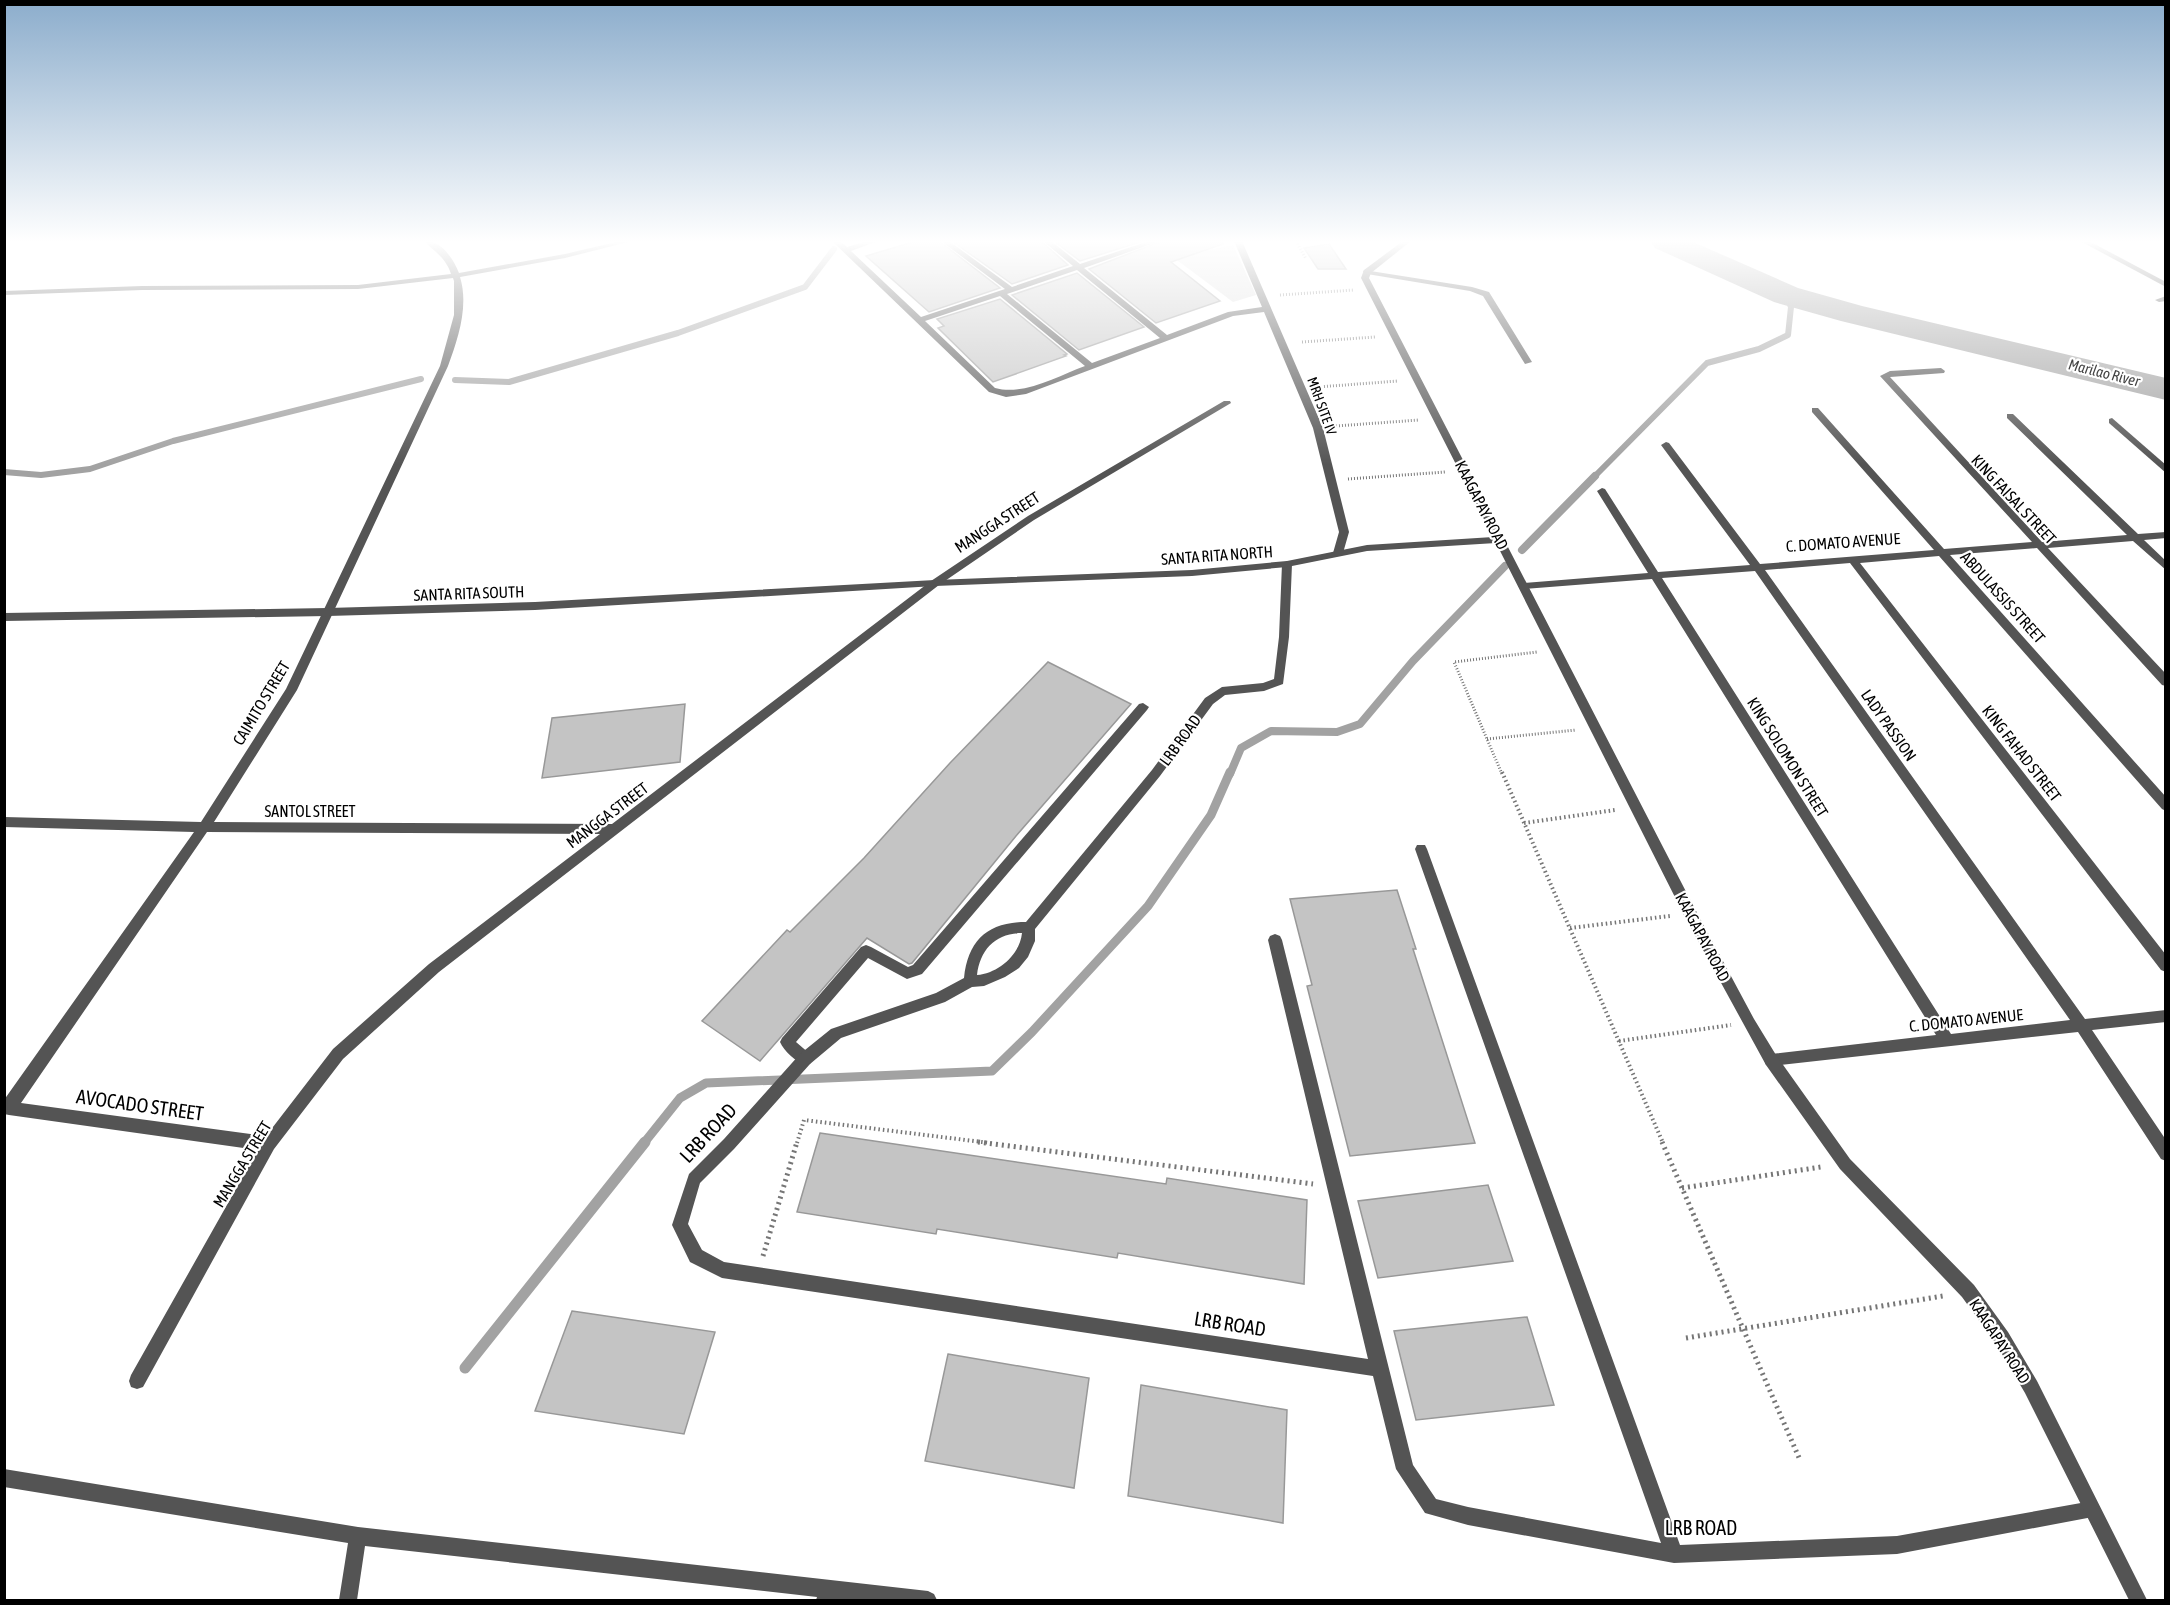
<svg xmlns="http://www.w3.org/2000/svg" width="2170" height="1605" font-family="'Asap Condensed',sans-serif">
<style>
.green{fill:#dbdbdb}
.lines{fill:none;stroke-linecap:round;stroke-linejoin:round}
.stream-far3{stroke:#a2a2a2;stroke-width:6}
.stream-far2{stroke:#a2a2a2;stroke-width:8}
.stream-far1{stroke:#a2a2a2;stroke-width:9}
.stream{stroke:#a2a2a2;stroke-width:11}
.river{fill:#a2a2a2;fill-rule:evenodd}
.building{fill:#c4c4c4;stroke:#989898;stroke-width:1.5}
.path-far2{stroke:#767676;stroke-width:3;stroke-dasharray:1 2;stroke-linecap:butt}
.path-far1{stroke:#767676;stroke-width:4;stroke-dasharray:1.5 3;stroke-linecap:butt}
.path{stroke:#767676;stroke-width:5;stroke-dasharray:2 4;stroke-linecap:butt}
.service{fill:#545454;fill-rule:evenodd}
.minor{fill:#545454;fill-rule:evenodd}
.tertiary{fill:#545454;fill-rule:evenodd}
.labels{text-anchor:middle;stroke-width:4.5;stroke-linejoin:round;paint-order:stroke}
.far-street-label{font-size:14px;fill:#000;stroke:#fff}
.far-water-label{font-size:15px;font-style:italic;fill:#434343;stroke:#fff}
.street-label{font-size:16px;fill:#000;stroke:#fff}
.near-street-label{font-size:20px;fill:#000;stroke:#fff}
</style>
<rect width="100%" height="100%" fill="#fff"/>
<path class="green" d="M1195,241L1209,250L1233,245L1256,295L1233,302L1165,251Z"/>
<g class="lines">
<g class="stream-far3">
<path d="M455,380L509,382L678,333L805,287L834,249"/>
<path d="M4,472L41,475L90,469L173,441L421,379"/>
<path d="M1593,478L1707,363L1759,349L1788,335L1791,307L1786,295"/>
</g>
<g class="stream-far2">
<path d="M1522,550L1595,476"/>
<path d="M1230,774L1241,748L1271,731L1337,732L1360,724L1413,661L1505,566"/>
</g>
<path class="stream-far1" d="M644,1143L680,1098L706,1083L992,1071L1032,1032L1148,906L1211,815L1230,772"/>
<path class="stream" d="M465,1368L645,1142"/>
<path class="river" d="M1650,241H1691L1798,288L1862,306L2166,378V400L1841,321L1774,302L1655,248Z"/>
</g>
<g class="building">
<path d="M916,241H939L1000,288L929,312L866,256Z"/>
<path d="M952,241H1041L1068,265L1012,284Z"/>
<path d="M1054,241H1143L1080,261Z"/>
<path d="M1162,241H1223V244L1171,262L1220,301L1156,323L1089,269Z"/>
<path d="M1329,244L1346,269H1318L1304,248Z"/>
<path d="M1077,273L1144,327L1079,350L1012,295Z"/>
<path d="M1000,299L1067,354L1064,355L1066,356L993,382L938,328L944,326L937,319Z"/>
<path d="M1048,662L1131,704L1016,836L912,963L909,964L867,938L760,1061L702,1021L787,930L790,932L864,858L950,763Z"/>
<path d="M685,704L680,762L542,778L552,718Z"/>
<path d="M1397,890L1416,949H1413L1475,1143L1350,1156L1307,986L1312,985L1290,899Z"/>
<path d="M820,1133L1166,1184L1167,1178L1307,1200L1304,1284L1118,1253L1117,1258L937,1229L936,1234L797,1212Z"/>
<path d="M1488,1185L1513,1261L1378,1278L1358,1201Z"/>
<path d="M572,1311L715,1332L684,1434L535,1411Z"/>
<path d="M1527,1317L1554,1405L1416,1420L1394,1331Z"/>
<path d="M948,1354L1089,1378L1074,1488L925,1461Z"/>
<path d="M1141,1385L1287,1410L1283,1523L1128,1496Z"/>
</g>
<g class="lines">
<g class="path-far2">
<path d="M1296,241L1306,259"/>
<path d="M1280,295L1354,290"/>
<path d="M1302,342L1375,337"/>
<path d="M1318,387L1398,381"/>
<path d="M1336,426L1419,420"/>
<path d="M1348,479L1445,472"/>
<path d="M1487,739L1576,730"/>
<path d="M1502,774L1454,662L1537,652"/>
</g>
<g class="path-far1">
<path d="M1502,772L1663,1143"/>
<path d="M1524,823L1615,810"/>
<path d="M1570,928L1670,916"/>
<path d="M1619,1041L1731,1025"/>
<path d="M797,1143L804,1120L990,1143"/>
</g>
<g class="path">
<path d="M978,1142L1313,1184"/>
<path d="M1662,1142L1800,1460"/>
<path d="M1682,1188L1821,1167"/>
<path d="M763,1256L797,1142"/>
<path d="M1686,1338L1943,1296"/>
</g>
<g class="service">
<path d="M2080,241H2089L2166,282V287Z"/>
<path d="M2166,296V301L2159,302L2155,300Z"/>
<path d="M1143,703L1149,707L1147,710L922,974L907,979L868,958L796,1042L810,1054L812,1059L810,1064L805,1065C796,1062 784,1051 780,1042L782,1038L861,947L866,945L871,947L908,967L913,965L1139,704Z"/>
<path d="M4,1469L358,1527L928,1591L934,1594L937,1600H851L835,1599L834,1600H816L817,1597L365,1546L357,1600H339L348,1543L4,1487Z"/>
</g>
<g class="minor">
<path d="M424,241C441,240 453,258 459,273L565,254L620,241H632L565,258L460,277C469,306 458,339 448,366L297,690L214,822L612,824L931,581L1028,516L1224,401H1230L1231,403L1034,520L939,585L439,972L343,1059L274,1149L143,1387L137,1389L131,1387L129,1381L131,1375L258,1150L9,1115L4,1114V1100L194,832L4,827V817L201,822L286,689L440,366L454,315V281L453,278L358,289L142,290L4,295V291L142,286L358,285L451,274C446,258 435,252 424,241ZM207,832L600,834L429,964L333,1049L266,1136L21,1103Z"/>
<path d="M832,241H840L847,247L867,241H878L851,251L921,317L1005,289L941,241H949L1012,287L1073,266L1043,241H1051L1080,264L1149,241H1160L1084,268L1167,335L1228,312L1262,307L1234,241H1242L1323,428L1349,532L1343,553L1338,556L1333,553L1339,532L1313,428L1264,312L1233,316L1026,394L1006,397L989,392ZM1077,270L1160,338L1092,363L1007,294ZM1000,296L1085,366C1058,376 1024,396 995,388L925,321Z"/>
<path d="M1364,270L1472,287L1489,292L1532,362L1525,364L1483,296L1470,291L1367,274L1363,272Z"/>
<path d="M1941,368L1945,371L1944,373L1890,377L2042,542L2127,535L2007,418V414H2013L2138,534L2166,532V538L2144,540L2166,561V570L2133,541L2048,548L2166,674V686L2162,685L2037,548L1950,555L2166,797V811L2162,809L1939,556L1860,563L2166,955V972L2161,970L1850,563L1765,570L2085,1019L2166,1010V1022L2092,1030L2166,1140V1161L2161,1159L2078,1032L1771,1066L1766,1065L1764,1060L1766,1055L1771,1054L1936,1035L1652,579L1523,589L1518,586L1523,583L1648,573L1597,491L1602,488L1605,489L1658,572L1750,565L1661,445L1666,442L1669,443L1760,564L1934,550L1812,412V408H1818L1944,549L2032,542L1880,376L1890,371ZM1755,571L2070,1020L1951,1034L1662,578Z"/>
<path d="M2112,418L2166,465V473L2109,423V419Z"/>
<path d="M1287,561L1292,564L1289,637L1283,684L1264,691L1225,695L1213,704L1160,776L1035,929V941L1028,957L1019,968L1005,977L984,986L972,987L945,1002L841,1038L810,1064L734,1149L700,1183L688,1224L702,1250L724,1262L1368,1359L1268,940L1270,936L1275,934L1280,936L1282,940L1413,1465L1436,1499L1468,1507L1661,1543L1415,849L1417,845H1425L1427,849L1680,1545L1897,1536L2092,1501L2098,1504L2101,1510L2098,1516L1897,1554L1674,1563L1468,1525L1425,1513L1396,1469L1373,1376L722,1278L690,1262L672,1225L689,1174L724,1139L800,1054L831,1029L936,993L964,978C968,940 988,922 1026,922L1152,770L1205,698L1222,687L1263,683L1274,679L1279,637L1282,564ZM1022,933C1020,954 999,973 977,975C980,949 996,933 1022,933Z"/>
</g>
<path class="tertiary" d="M1403,241H1411L1371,273L1369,278L1695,909L1754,1019L1776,1055L1850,1159L1974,1285L2008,1332L2037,1381L2147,1600H2129L2025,1393L1996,1344L1962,1297L1840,1169L1766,1065L1685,917L1496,543L1367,551L1287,567L1192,576L935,586L535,610L328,616L4,621V613L328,608L535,602L935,580L1192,570L1287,561L1367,545L1493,537L1361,278L1364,270Z"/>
</g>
<linearGradient id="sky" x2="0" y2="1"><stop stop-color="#8cadcc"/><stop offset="0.52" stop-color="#fff"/><stop offset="1" stop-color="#fff" stop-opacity="0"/></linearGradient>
<rect width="2170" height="465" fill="url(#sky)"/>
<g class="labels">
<g class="far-street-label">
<text transform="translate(1322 406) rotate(70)" y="5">MRH SITE IV</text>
</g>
<g class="far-water-label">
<text transform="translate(2104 373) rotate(14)" y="5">Marilao River</text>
</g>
<g class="street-label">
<text transform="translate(2014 499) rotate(47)" y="6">KING FAISAL STREET</text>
<text transform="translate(1482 505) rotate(63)" y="6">KAAGAPAY ROAD</text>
<text transform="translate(997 522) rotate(-33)" y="6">MANGGA STREET</text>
<text transform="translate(1843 542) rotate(-4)" y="6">C. DOMATO AVENUE</text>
<text transform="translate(1217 555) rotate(-4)" y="6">SANTA RITA NORTH</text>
<text transform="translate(469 593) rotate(-2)" y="6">SANTA RITA SOUTH</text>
<text transform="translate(2003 597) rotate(48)" y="6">ABDULASSIS STREET</text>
<text transform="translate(261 703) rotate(-59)" y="6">CAIMITO STREET</text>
<text transform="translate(1889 725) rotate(55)" y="6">LADY PASSION</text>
<text transform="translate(1180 740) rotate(-54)" y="6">LRB ROAD</text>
<text transform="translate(2022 753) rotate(52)" y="6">KING FAHAD STREET</text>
<text transform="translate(1788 757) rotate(58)" y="6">KING SOLOMON STREET</text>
<text x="310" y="817">SANTOL STREET</text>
<text transform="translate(607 815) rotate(-37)" y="6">MANGGA STREET</text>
<text transform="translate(1703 937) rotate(62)" y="6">KAAGAPAY ROAD</text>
<text transform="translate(1966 1020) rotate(-6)" y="6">C. DOMATO AVENUE</text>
<text transform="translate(242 1164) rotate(-59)" y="6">MANGGA STREET</text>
<text transform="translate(2000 1341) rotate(57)" y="6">KAAGAPAY ROAD</text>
</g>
<g class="near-street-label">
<text transform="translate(140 1105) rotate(8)" y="7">AVOCADO STREET</text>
<text transform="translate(708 1133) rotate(-47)" y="7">LRB ROAD</text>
<text transform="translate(1230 1324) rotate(9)" y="7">LRB ROAD</text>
<text x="1701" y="1535">LRB ROAD</text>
</g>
</g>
<rect width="2170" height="1605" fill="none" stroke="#000000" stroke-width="12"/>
</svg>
